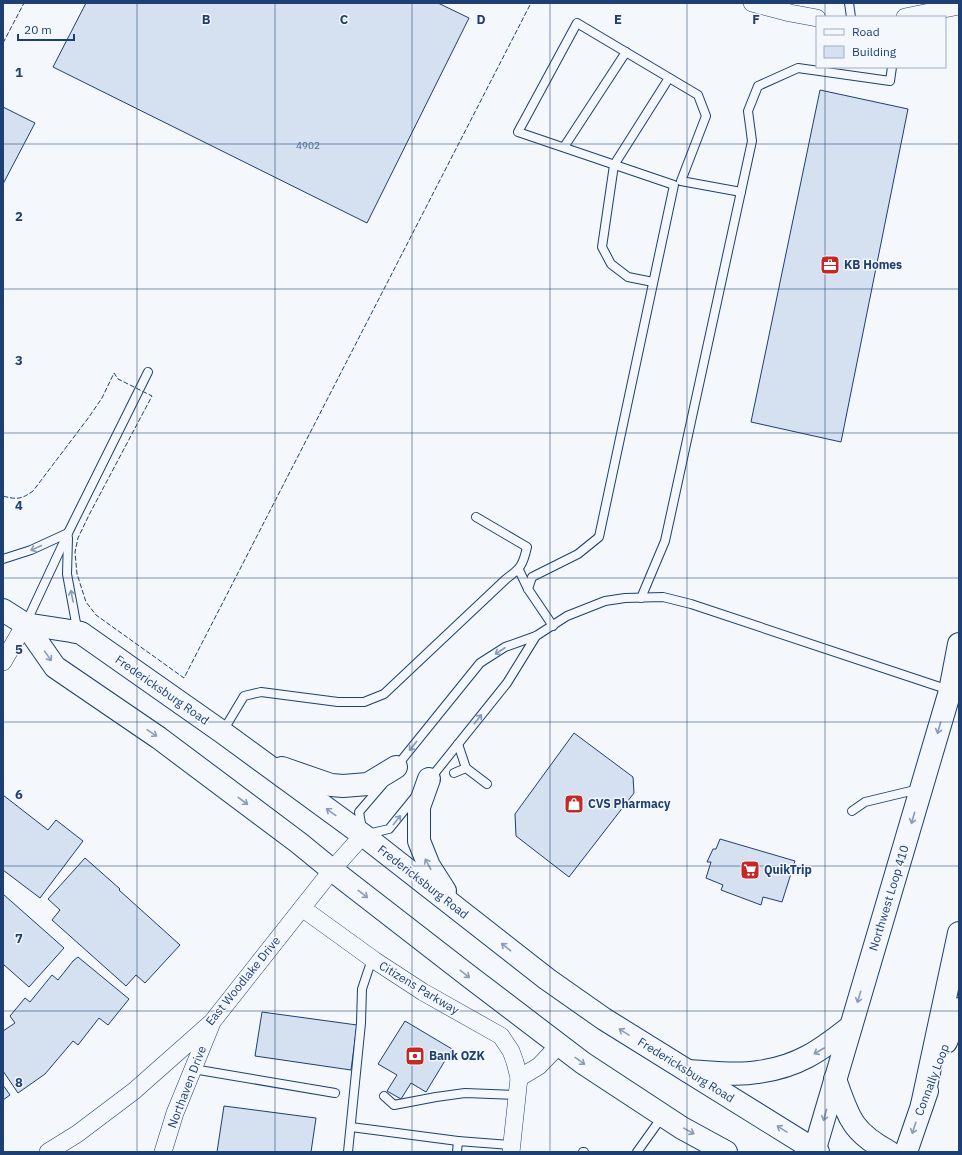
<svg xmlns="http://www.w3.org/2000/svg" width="962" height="1155" font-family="'IBM Plex Sans',sans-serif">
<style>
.building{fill:#d5e0f0;stroke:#1d3f73}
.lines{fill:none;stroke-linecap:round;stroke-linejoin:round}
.lane-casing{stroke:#1d3f73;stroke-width:10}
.street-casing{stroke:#1d3f73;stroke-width:18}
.secondary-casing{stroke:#1d3f73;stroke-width:24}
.primary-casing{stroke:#1d3f73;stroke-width:24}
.highway-casing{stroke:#1d3f73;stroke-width:24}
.lane{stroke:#f4f7fb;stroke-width:8}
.street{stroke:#f4f7fb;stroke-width:17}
.secondary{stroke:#f4f7fb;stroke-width:22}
.primary{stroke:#f4f7fb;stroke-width:22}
.highway{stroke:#f4f7fb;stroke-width:22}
.fence{stroke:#1d3f73;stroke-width:1;stroke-dasharray:5 2;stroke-linecap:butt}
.oneway{stroke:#889bb7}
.grid{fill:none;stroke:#1d3f73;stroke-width:1;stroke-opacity:0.55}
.labels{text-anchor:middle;stroke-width:3;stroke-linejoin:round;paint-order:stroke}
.number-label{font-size:10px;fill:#4b6792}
.poi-label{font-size:12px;font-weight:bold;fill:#1d3f73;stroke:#f4f7fb;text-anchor:start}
.street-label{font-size:12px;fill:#1d3f73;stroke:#f4f7fb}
.grid-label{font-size:13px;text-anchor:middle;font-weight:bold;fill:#1d3f73;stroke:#f4f7fb;stroke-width:3;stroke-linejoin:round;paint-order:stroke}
</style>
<rect width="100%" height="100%" fill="#f4f7fb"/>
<g class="building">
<path d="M86,3H438L469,18L367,223L53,67Z"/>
<path d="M820,90L908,109L841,442L751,422Z"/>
<path d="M3,107L35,123L3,184Z"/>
<path d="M574,733L633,777L634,793L569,877L516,836L515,814Z"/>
<path d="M3,795L48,830L56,820L83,841L40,898L3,870Z"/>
<path d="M720,839L795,861L782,902L763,897L761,905L721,890L723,885L706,878L711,862H707L713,849H716Z"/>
<path d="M85,858L120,889L119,890L180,945L145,983L136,975L126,986L52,920L60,910L48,899Z"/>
<path d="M3,894L64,948L29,987L3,964Z"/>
<path d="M78,957L129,999L108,1025L99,1018L78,1045L73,1041L45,1074L18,1093L3,1071V1031L15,1023L10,1016L25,998L30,1002L52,975L58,980L73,961Z"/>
<path d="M262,1012L357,1025L351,1070L255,1056Z"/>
<path d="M405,1021L452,1049L426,1092L411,1083L401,1099L387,1091L397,1075L378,1064Z"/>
<path d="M3,1085L10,1095L3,1100Z"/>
<path d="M224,1106L316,1118L311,1152H217Z"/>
</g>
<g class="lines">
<g class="lane-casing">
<g id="lane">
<path d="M849,3L851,17"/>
<path d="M564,147L626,52"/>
<path d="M653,282L628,277L611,264L602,247L614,165L669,78"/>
<path d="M68,538L67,574L76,623L79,630"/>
<path d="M3,559L31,550L68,533"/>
<path d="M519,570L528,589L553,626"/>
<path d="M528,589L532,577L578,554L599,537L674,185L518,132L577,23L698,95L706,116L681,181L741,192"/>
<path d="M641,598L665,541L752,141L748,111L758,86L798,68L890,81L892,67"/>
<path d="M26,623L68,533L148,372"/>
<path d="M223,731L244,696L261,692L338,702H364L384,694L506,579C521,568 523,565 527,547L476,517"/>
<path d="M458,744L466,768"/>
<path d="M396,767L480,663L505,647L536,636L567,616L605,601L625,598L663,597L691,604L949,690"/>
<path d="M454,773L466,768L487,784"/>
<path d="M430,779L507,683L536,636"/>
<path d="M383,784L359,812L363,835L389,829L415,797"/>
<path d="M852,811L865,802L919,789"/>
<path d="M193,1069L335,1093"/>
<path d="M384,1096L394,1105L436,1097L465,1093L517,1095"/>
<path d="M351,1127L458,1141"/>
<path d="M348,1152L361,1023L362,989L372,959"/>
<path d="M457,1152L458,1141L511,1145"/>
<path d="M583,1152H584"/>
<path d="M637,1152L662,1117"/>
</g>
</g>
<g class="street-casing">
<g id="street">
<path d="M752,3L790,13L817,18"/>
<path d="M905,17L959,6"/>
<path d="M3,662L25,624"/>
<path d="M302,908L374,960L423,992L501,1036L511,1051L515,1062L519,1078L511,1152"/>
<path d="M519,1078L539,1066L559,1045"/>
<path d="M48,1152L77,1134L134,1091L212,1022L332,870L363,835"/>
<path d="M163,1152L175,1113L211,1025"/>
</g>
</g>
<g class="secondary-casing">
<g id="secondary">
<path d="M835,1079C849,1118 851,1131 889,1152"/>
<path d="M814,1152L950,691L959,644"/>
</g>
</g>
<g class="primary-casing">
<g id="primary">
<path d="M3,610L25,624L55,667L159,738L299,843L332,870L470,977L583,1063L682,1128L726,1152"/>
<path d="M25,624L71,631L81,633L222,732L363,835L547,979L604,1019L818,1152"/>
<path d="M282,768L331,785L343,786L368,784L396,767"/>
<path d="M429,779L419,807V841L429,866L445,891"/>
<path d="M688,1071C710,1072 735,1076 758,1072C797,1067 820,1051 850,1027"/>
</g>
</g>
<g class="highway-casing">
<g id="highway">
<path d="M946,1042L959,1009"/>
<path d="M922,1105L959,933"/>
<path d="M906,1152L927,1091"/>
</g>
</g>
<use href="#lane" class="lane"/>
<use href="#street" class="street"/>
<use href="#secondary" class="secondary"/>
<use href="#primary" class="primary"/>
<use href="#highway" class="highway"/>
<g class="fence">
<path d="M3,43L24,3"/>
<path d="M3,496C17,500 22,499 33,491L89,417L102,398L114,373L118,379L152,396L89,515L78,538L75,552L77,574L86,602L96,615L184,678L531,3"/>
</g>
</g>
<defs><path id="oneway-shaft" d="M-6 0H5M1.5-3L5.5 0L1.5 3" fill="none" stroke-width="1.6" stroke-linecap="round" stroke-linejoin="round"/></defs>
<g class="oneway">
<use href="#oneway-shaft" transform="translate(36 548) rotate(155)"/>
<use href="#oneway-shaft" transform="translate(72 596) rotate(-101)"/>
<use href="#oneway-shaft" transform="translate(500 651) rotate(147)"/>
<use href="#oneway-shaft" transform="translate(48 656) rotate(55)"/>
<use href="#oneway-shaft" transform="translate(478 719) rotate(-51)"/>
<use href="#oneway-shaft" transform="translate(939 728) rotate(106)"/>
<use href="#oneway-shaft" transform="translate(152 733) rotate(34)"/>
<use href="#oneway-shaft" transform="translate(413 746) rotate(129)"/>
<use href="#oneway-shaft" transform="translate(243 801) rotate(37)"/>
<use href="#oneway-shaft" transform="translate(331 812) rotate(-144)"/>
<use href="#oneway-shaft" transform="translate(913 818) rotate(106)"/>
<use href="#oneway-shaft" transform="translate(397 820) rotate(-51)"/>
<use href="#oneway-shaft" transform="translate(428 864) rotate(-118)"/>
<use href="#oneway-shaft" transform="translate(363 894) rotate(38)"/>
<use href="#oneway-shaft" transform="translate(506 947) rotate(-141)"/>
<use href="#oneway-shaft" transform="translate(465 974) rotate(38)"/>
<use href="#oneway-shaft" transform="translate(859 997) rotate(107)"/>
<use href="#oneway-shaft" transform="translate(624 1032) rotate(-148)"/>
<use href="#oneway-shaft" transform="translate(819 1051) rotate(150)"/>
<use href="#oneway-shaft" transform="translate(580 1061) rotate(36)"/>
<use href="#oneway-shaft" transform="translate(825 1115) rotate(105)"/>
<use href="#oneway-shaft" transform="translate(914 1128) rotate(108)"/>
<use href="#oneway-shaft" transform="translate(782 1129) rotate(-148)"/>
<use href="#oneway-shaft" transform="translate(689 1131) rotate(29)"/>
</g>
<path class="grid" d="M137,3V1152M275,3V1152M412,3V1152M550,3V1152M687,3V1152M825,3V17M825,67V1152M3,144H959M3,289H959M3,433H959M3,578H959M3,722H959M3,866H959M3,1011H959"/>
<defs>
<g id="office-square" transform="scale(1)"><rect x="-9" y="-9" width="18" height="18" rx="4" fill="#c62828" stroke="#f4f7fb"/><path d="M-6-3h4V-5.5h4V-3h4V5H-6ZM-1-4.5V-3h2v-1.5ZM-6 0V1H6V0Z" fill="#fff"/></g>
<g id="shop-square" transform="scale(1)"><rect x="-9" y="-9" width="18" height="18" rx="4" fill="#c62828" stroke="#f4f7fb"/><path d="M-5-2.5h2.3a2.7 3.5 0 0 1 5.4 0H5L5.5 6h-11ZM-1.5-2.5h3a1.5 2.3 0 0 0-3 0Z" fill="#fff"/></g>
<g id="supermarket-square" transform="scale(1)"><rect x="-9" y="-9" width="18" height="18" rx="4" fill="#c62828" stroke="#f4f7fb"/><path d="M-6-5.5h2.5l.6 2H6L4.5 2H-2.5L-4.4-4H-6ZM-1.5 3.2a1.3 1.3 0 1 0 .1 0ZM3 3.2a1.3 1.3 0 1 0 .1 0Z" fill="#fff"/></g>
<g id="bank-square" transform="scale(1)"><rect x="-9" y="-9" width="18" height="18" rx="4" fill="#c62828" stroke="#f4f7fb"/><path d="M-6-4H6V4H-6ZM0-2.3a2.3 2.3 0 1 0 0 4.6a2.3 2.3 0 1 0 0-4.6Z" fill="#fff"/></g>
</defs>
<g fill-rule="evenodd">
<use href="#office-square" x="830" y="265"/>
<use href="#shop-square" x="574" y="804"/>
<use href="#supermarket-square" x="750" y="870"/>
<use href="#bank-square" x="415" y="1056"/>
</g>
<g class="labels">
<g class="number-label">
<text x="308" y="149">4902</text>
</g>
<g class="poi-label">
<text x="844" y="269">KB Homes</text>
<text x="588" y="808">CVS Pharmacy</text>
<text x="764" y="874">QuikTrip</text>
<text x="429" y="1060">Bank OZK</text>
</g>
<g class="street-label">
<text transform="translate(162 690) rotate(35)" y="4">Fredericksburg Road</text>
<text transform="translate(423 882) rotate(38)" y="4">Fredericksburg Road</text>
<text transform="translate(889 898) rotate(-73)" y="4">Northwest Loop 410</text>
<text transform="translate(243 981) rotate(-51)" y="4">East Woodlake Drive</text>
<text transform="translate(419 988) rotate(31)" y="4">Citizens Parkway</text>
<text transform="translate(686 1070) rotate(32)" y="4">Fredericksburg Road</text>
<text transform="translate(932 1080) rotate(-69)" y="4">Connally Loop</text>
<text transform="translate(187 1087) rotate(-69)" y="4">Northaven Drive</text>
</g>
</g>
<g class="grid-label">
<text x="206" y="24">B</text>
<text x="344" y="24">C</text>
<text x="481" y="24">D</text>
<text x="618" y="24">E</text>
<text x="756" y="24">F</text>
<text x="19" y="77">1</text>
<text x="19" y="221">2</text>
<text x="19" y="365">3</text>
<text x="19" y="510">4</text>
<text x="19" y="654">5</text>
<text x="19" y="799">6</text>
<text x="19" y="943">7</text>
<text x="19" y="1087">8</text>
</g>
<rect width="962" height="1155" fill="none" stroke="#1d3f73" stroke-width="8"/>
<rect x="816" y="16" width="130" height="52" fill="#f4f7fb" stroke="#9eadc5"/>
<rect x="824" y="29" width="20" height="6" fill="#f4f7fb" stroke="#9eadc5"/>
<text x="852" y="36" font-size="12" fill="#1d3f73">Road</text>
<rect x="824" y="46" width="20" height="12" fill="#d5e0f0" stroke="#9eadc5"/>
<text x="852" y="56" font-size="12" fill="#1d3f73">Building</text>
<path d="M18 34v6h56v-6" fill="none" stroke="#1d3f73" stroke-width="2"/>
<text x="24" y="34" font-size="12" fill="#1d3f73" stroke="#f4f7fb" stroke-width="3" paint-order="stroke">20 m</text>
</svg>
